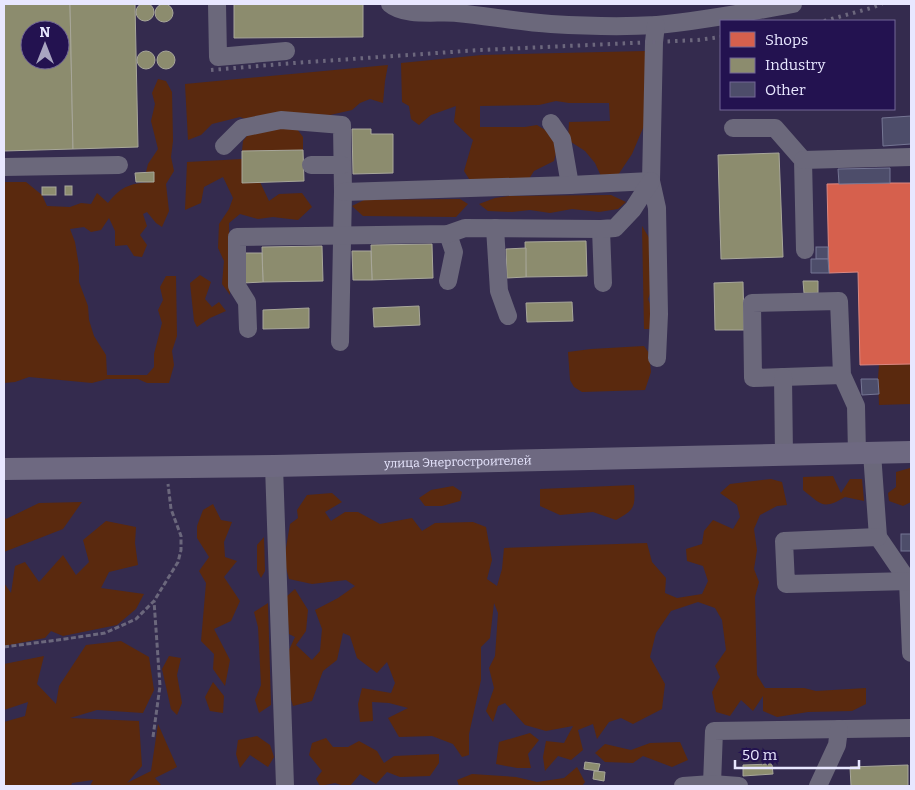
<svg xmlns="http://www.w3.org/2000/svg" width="915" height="790" font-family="Bitter,serif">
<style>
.green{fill:#5a290e}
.shops{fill:#d6604d;stroke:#db8882}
.industry{fill:#8c8c6e;stroke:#a8a79a;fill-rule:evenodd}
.building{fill:#4d4d6a;stroke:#757694}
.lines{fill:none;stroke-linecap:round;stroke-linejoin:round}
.path{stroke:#6b677c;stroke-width:3;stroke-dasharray:5 2.5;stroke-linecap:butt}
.minor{stroke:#6b687b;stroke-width:18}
.major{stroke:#6e6981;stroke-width:22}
.rail{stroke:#6c677d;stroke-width:4;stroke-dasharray:2.5 5;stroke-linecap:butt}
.labels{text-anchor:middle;stroke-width:5;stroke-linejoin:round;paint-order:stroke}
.street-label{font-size:12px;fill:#e8e7ff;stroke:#231250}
</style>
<rect width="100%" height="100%" fill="#342b4e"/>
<g class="green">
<path d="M645,51L646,121L632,154L618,175L601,176L595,163L585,151L568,140L569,122L610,121L609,103H569L556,101L539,105L480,106V127H525L537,125L550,133L557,149L554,161L534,171L527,182H471L464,171L473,140L454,122L456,106L431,115L419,125L411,119L409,106L402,102L401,63L482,55Z"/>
<path d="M388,65L385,81L383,103L370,99L360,103L352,110L330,115L303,114L251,121L240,117L212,124L201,135L188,140L185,84Z"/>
<path d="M158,79L166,81L172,92L173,141L171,157L174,171L166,184L169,211L162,227L156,223L147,212L143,214L147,226L140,235L147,245L142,257L134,256L127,245L115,246V231L109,218L101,230L91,232L84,227L70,229L75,242L79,266V282L88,306L89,320L94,336L106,355L107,375H147L154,367V354L162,323L158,310L163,300L160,287L166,276H176L177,336L172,351L174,365L169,383H147L138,379H107L92,383L29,377L15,382L4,383V182H26L42,195L47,206L70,207L81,203L91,204L97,193L108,203C122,185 132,183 154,182V172H146L148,164L158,149L151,121L155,104L152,93Z"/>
<path d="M274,128L297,129L303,137V150L242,151L243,141L250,132Z"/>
<path d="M242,159L243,183L260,182L269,201L279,194L302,193L312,207L298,220L273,217L258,219L240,214L229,223L230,295L222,284L224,261L218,248L219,224L229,209L233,198L223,177L204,187L201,203L185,210L187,162Z"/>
<path d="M611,195L626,202L618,209L599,212L572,209L550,213L530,210L512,212L488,211L479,204L495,198L509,196Z"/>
<path d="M460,199L468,204L456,217L363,216L352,206L364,200Z"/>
<path d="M642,226L651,241L652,289L648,299L653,311L652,329H644Z"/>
<path d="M200,275L211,282L205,299L212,307L219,302L226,311L210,318L197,327L194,321L190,283Z"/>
<path d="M644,346L649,353L651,372L645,390L582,392L574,387L570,380L568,352L591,349Z"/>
<path d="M879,364H911V404L879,405L878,379Z"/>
<path d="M910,468L911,471V502L903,506L889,501L888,493L896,487V472Z"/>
<path d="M833,476L841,493L850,479H862L864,501L845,497C823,510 822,505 803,490V477Z"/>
<path d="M771,479L782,482L787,505L777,506L760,515L754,529L757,550L754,569L759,582L755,597L757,675L765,688H804L816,691L866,688V704L852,711L808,712L777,717L763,711V696L753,711L741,700L730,716L716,712L712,692L720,677L715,666L726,650L722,620L715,608L698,602L671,611L656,633L650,657L665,684L662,709L633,724L621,718L609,722L597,739L593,724L578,730L583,750L571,760L558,756L545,771L543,757L546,741L564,743L573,726L546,731L525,725L505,703L498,706L493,722L486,711L494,688L489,668L495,656L498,613L494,603L490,638L481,647V680L469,734V755L462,757L453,744L432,736L399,737L388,718L408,708L389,703L372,702L373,721L360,722L358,704L362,688L391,693L395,683L387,662L377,673L357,658L350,636L343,633L337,660L323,671L312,701L293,706L290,696L288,652L295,637L289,634L286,597L295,589L308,610L306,631L296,645L312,660L320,651L322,629L315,610L338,598L355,586L346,580L312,584L289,579L284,560L290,524L298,518L297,510L307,495L332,493L342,502L325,512L331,521L345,512H358L380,524L412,518L422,531L435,523L473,522L486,527L492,560L487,579L497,586L502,569L504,548L647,543L652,562L666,578L665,593L677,598L702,594L708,581L703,566L687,561L686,549L702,544L704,531L713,520L733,529L740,517L737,505L720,493L730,484Z"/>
<path d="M634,485C635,507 636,509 616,520L593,512L560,515L540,506V489Z"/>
<path d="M453,486L462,492L460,501L442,506H425L419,498L431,490Z"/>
<path d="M82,502L63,529L4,552V517L6,519L39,503Z"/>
<path d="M213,504L221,520L232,522L224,542L225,557L237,561L224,577L240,601L231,621L214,629L230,660L225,686L213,669L214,654L201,641L206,583L199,571L209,557L197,538V526L203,510Z"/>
<path d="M106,521L136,527L135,543L138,565L109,572L101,588L144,594L136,609L117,625L63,636L51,631L45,638L4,646V583L11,593L15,566L25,562L39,582L63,555L76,575L89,562L83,540Z"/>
<path d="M264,537L265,571L261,578L257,570V545Z"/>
<path d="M268,603L271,705L259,713L255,700L261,685L258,627L254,612Z"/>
<path d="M121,641L149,657L154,690L143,713L97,710L70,718L139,721L142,766L127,783L151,771L158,724L177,767L155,778L162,786H90L93,780L72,783L71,786H4V722L25,716L28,702L4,710V664L44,656L37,684L56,704L59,686L86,645Z"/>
<path d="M169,656L181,658L177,675L182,703L177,715L171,709L162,669Z"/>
<path d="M213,682L224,696L223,713L210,711L205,697Z"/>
<path d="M530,733L539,740L528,754L531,768H517L496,764L499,742Z"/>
<path d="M257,736L270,745L274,757L268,767L250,755L240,768L236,754L238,740Z"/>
<path d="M326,738L333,747H348L359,741L377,751L384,763L394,756L439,754V763L430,776L400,777L387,772L376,784L360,774L350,786H344L335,783L320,786L316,779L322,771L309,755L312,743Z"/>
<path d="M680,742L688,760L672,767L643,756L633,763L605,762L595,753L605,744L631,750L650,743Z"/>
<path d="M577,767L585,782L582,786H459L457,780L472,774L516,777L537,782L564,778Z"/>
</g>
<path class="shops" d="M890,183H911V364L860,365L858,272L829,273L827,184Z"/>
<g class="industry">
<circle cx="145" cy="12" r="9"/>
<path d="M4,4H70L73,149L4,151ZM30,30H60V60H30Z"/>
<path d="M70,4H135L138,147L73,149Z"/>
<path d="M234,4H363V37L234,38Z"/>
<circle cx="164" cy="13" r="9"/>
<circle cx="166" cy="60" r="9"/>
<circle cx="146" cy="60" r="9"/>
<path d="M352,129H371V134H393V173L353,174Z"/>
<path d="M303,150L304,181L242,183V151Z"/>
<path d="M779,153L783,257L721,259L718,155Z"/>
<path d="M154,172V182H136L135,173Z"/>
<rect x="65" y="186" width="7" height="9"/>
<rect x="42" y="187" width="14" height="8"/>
<path d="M586,241L587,276L526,277L525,242Z"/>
<path d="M432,244L433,278L372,280L371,245Z"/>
<path d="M322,246L323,281L263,282L262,247Z"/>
<path d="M526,248V277L507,278L506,249Z"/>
<path d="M352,251H371L372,280H353Z"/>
<path d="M243,253H262L263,282L243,283Z"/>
<path d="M803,281H818V293H804Z"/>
<path d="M743,282L744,330H715L714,283Z"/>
<path d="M572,302L573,321L527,322L526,303Z"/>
<path d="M419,306L420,325L374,327L373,308Z"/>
<path d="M309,308V328L263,329V310Z"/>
<path d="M585,762L600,764L598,771L584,769Z"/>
<path d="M772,764L773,774L743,776V765Z"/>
<path d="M908,765V786H851L850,767Z"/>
<path d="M594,771L605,772L604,781L593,779Z"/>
</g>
<g class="building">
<path d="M911,116V144L883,146L882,118Z"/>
<path d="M890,168V183L839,184L838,169Z"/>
<rect x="816" y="247" width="12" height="12"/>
<path d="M811,259H828L829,273H811Z"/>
<path d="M861,379H878L879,394L862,395Z"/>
<rect x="901" y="534" width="10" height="17"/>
</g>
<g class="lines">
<g class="path">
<path d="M4,647L65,639L105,633L136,619L154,601L178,562L181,550V536L171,509L168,484"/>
<path d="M153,737L160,686L154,601"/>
</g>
<g class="minor">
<path d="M217,4L218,57L286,51"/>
<path d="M390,4C405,17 438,11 457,13C488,16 520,22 551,24C584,26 624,27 657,25C703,21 748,12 793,4"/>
<path d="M656,25L654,42L651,181L657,208L659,314L657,358"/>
<path d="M551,123L562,139L570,185"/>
<path d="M733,128H775L803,160L805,250"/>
<path d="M224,146L242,128L281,120L342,125L343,192L340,342"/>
<path d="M803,160L911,157"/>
<path d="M311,165H342"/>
<path d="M4,167L119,165"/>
<path d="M343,192L570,185L651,181"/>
<path d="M495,228L499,291L508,316"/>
<path d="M601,229L603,283"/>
<path d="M448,281L454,252L448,234"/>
<path d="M248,329L247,302L237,286V237L448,234L465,228L601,229L615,228L633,209L651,181"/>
<path d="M842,375L753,378L752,303L839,301L842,375L856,406L857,454"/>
<path d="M783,377L784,455"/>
<path d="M872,453L878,537L908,581L911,653"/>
<path d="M274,466L285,786"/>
<path d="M878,537L784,541L786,584L911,581"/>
<path d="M712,784L714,731L911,728"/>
<path d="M683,786L712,784L739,786"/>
<path d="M818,786L837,745L839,729"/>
</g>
<path class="major" id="s1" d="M4,469L274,466L911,452"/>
<g class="rail">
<path d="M824,21L871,8L882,4"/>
<path d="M211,70L294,63L480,50L698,40L721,37"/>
</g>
</g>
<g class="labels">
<g class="street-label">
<text dy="4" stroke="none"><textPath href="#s1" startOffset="454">улица Энергостроителей</textPath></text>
</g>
</g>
<rect width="915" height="790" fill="none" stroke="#e8e7ff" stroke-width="10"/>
<rect x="720" y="20" width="175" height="90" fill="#231250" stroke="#726796"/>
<rect x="730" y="32" width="25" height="15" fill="#d6604d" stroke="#726796"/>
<text x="765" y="45" font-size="15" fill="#e8e7ff">Shops</text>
<rect x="730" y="58" width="25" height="15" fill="#8c8c6e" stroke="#726796"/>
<text x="765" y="70" font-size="15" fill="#e8e7ff">Industry</text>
<rect x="730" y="82" width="25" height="15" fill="#4d4d6a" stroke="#726796"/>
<text x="765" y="95" font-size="15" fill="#e8e7ff">Other</text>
<g transform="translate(45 45)"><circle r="24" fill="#231250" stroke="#726796"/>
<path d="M0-4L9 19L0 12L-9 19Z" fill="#a9a5c1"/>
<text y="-8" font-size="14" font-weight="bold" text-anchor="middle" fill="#e8e7ff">N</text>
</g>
<path d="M735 760v8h124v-8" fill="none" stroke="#e8e7ff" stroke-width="2.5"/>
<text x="742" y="760" font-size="15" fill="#e8e7ff" stroke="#231250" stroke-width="4" paint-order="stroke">50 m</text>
</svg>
